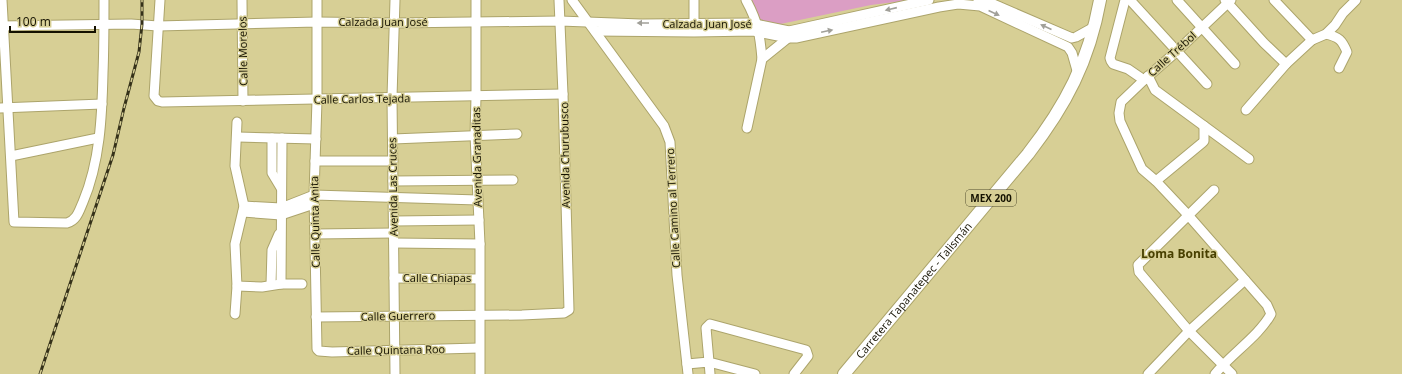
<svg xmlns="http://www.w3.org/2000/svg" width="1402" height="374" font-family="'Open Sans',sans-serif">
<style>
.green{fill:#db9ec4}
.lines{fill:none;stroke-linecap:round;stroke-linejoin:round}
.minor-casing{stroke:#aca46b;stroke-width:11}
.highway-casing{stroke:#aca46b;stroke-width:14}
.minor{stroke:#fff;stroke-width:9}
.highway{stroke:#fff;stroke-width:12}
.rail-casing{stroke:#353119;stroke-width:3}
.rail{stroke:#d7cf95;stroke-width:1.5;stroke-dasharray:4.5;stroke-linecap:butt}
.oneway{fill:#a1a099}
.labels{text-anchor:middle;stroke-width:3;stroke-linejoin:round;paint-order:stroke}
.shield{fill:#d7cf95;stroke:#4e4a2d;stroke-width:1}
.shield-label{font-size:10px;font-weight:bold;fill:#141100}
.street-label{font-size:11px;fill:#141100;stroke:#d7cf95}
.neighbourhood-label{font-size:12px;font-weight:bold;fill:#484001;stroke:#d7cf95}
</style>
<rect width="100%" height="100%" fill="#d7cf95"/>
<path class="green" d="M742,0H911L871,5L771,26L751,18Z"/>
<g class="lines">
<g class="minor-casing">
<g id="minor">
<path d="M2,0L14,222L67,223C77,220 79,211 83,202C100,162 102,116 103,73C104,49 104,24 104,0"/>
<path d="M160,0L154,96L158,101L162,102L563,94"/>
<path d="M242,0L243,101"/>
<path d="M317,0V100L314,195L317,349L319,351L332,352L479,348"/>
<path d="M395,0L392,97L395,374"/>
<path d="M476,0V97L475,135L480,244V374"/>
<path d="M572,0L664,126L670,142L677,275L688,374"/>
<path d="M694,0V29"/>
<path d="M746,0C758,22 760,35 762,59"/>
<path d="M978,0L991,3L1072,38L1076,37L1094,27"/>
<path d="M1125,0L1110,58L1111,61L1113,64L1128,69L1144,80"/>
<path d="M1130,0L1207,84"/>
<path d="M1177,0L1235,64"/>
<path d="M1225,0L1264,43L1286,64"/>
<path d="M1274,0L1312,40"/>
<path d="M0,26L131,24L158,26L317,22L395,23L560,21L641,24L751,23L789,31L929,0"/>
<path d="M595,31L694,32L753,31L788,38H796L939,7L958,4L980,6L1068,47L1072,53L1078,74"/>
<path d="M1326,34C1339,37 1342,40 1347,52L1339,68"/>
<path d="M1148,76L1155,90L1249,159"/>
<path d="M0,108L102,104"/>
<path d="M1246,110L1286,64L1312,40L1326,34L1335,25L1343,13L1356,0"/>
<path d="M747,128L762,59L788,38L789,34"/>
<path d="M238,137L316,139"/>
<path d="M272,138V173L281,188"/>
<path d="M393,139L517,134"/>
<path d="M11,156L98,138"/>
<path d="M315,161H393"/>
<path d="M393,181L513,180"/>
<path d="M1156,181L1202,143L1204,141V126"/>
<path d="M1214,190L1138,265L1139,272L1189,331L1232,374"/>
<path d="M244,206L281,208L314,195L478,200"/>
<path d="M243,212L281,215L314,204"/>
<path d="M394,221L479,220"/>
<path d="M315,234L394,233"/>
<path d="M394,243L480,244"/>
<path d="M394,278L479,279"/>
<path d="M281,284L282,138"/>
<path d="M271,285L272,250L279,234"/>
<path d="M237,286L262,287L281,284H302"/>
<path d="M235,314L237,286L235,244L244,206L235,166L237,122"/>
<path d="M316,317L522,315L564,313L569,310L563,94L559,0"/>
<path d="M687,364L709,362L710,374"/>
<path d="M755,374L709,362L706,328L710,324L806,350L808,356L794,374"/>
<path d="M1148,374L1189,331L1245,280"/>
<path d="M1215,374C1231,354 1259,336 1271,314L1267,305L1188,215L1156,181L1142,169L1120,121L1119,113L1121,102L1144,80L1176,52L1231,0"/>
</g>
</g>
<g class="highway-casing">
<g id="highway">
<path id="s1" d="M844,374L1028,154C1066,105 1089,61 1100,0"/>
</g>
</g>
<use href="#minor" class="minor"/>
<use href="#highway" class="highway"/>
<g class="rail-casing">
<path id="rail" d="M40,374L113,155L124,108L139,52L142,24V0"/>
</g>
<use href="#rail" class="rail"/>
</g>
<defs><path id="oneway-solid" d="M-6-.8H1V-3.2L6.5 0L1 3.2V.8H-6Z"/></defs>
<g class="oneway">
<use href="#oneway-solid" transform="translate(891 9) rotate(167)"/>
<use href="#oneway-solid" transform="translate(994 13) rotate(25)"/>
<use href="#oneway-solid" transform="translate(643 23) rotate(180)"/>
<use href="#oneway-solid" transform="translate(1046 27) rotate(-156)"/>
<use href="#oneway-solid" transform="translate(827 31) rotate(-12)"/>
</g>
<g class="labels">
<rect class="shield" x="966" y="190" width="50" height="16" rx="3"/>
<g class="shield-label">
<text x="991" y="202">MEX 200</text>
</g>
<g class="street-label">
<text x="383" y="26">Calzada Juan José</text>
<text x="707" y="28">Calzada Juan José</text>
<text transform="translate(243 51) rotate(-91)" y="4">Calle Morelos</text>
<text transform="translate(1172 54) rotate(-42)" y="4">Calle Trébol</text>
<text transform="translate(362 99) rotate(-1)" y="4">Calle Carlos Tejada</text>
<text transform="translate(565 155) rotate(-91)" y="4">Avenida Churubusco</text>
<text transform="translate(477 157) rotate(-91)" y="4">Avenida Granaditas</text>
<text transform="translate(393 187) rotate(-91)" y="4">Avenida Las Cruces</text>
<text transform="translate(673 208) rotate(-93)" y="4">Calle Camino al Terrero</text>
<text transform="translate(315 222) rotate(-91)" y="4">Calle Quinta Anita</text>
<text x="437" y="282">Calle Chiapas</text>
<text dy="4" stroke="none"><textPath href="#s1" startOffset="109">Carretera Tapanatepec - Talismán</textPath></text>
<text transform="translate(398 316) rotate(-1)" y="4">Calle Guerrero</text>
<text transform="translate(396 350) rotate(-1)" y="4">Calle Quintana Roo</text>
</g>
<g class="neighbourhood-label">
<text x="1179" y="258">Loma Bonita</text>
</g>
</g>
<path d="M10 26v6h85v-6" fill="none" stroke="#141100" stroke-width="2"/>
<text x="16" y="26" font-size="12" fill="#141100" stroke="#d7cf95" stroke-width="3" paint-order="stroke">100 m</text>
</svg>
